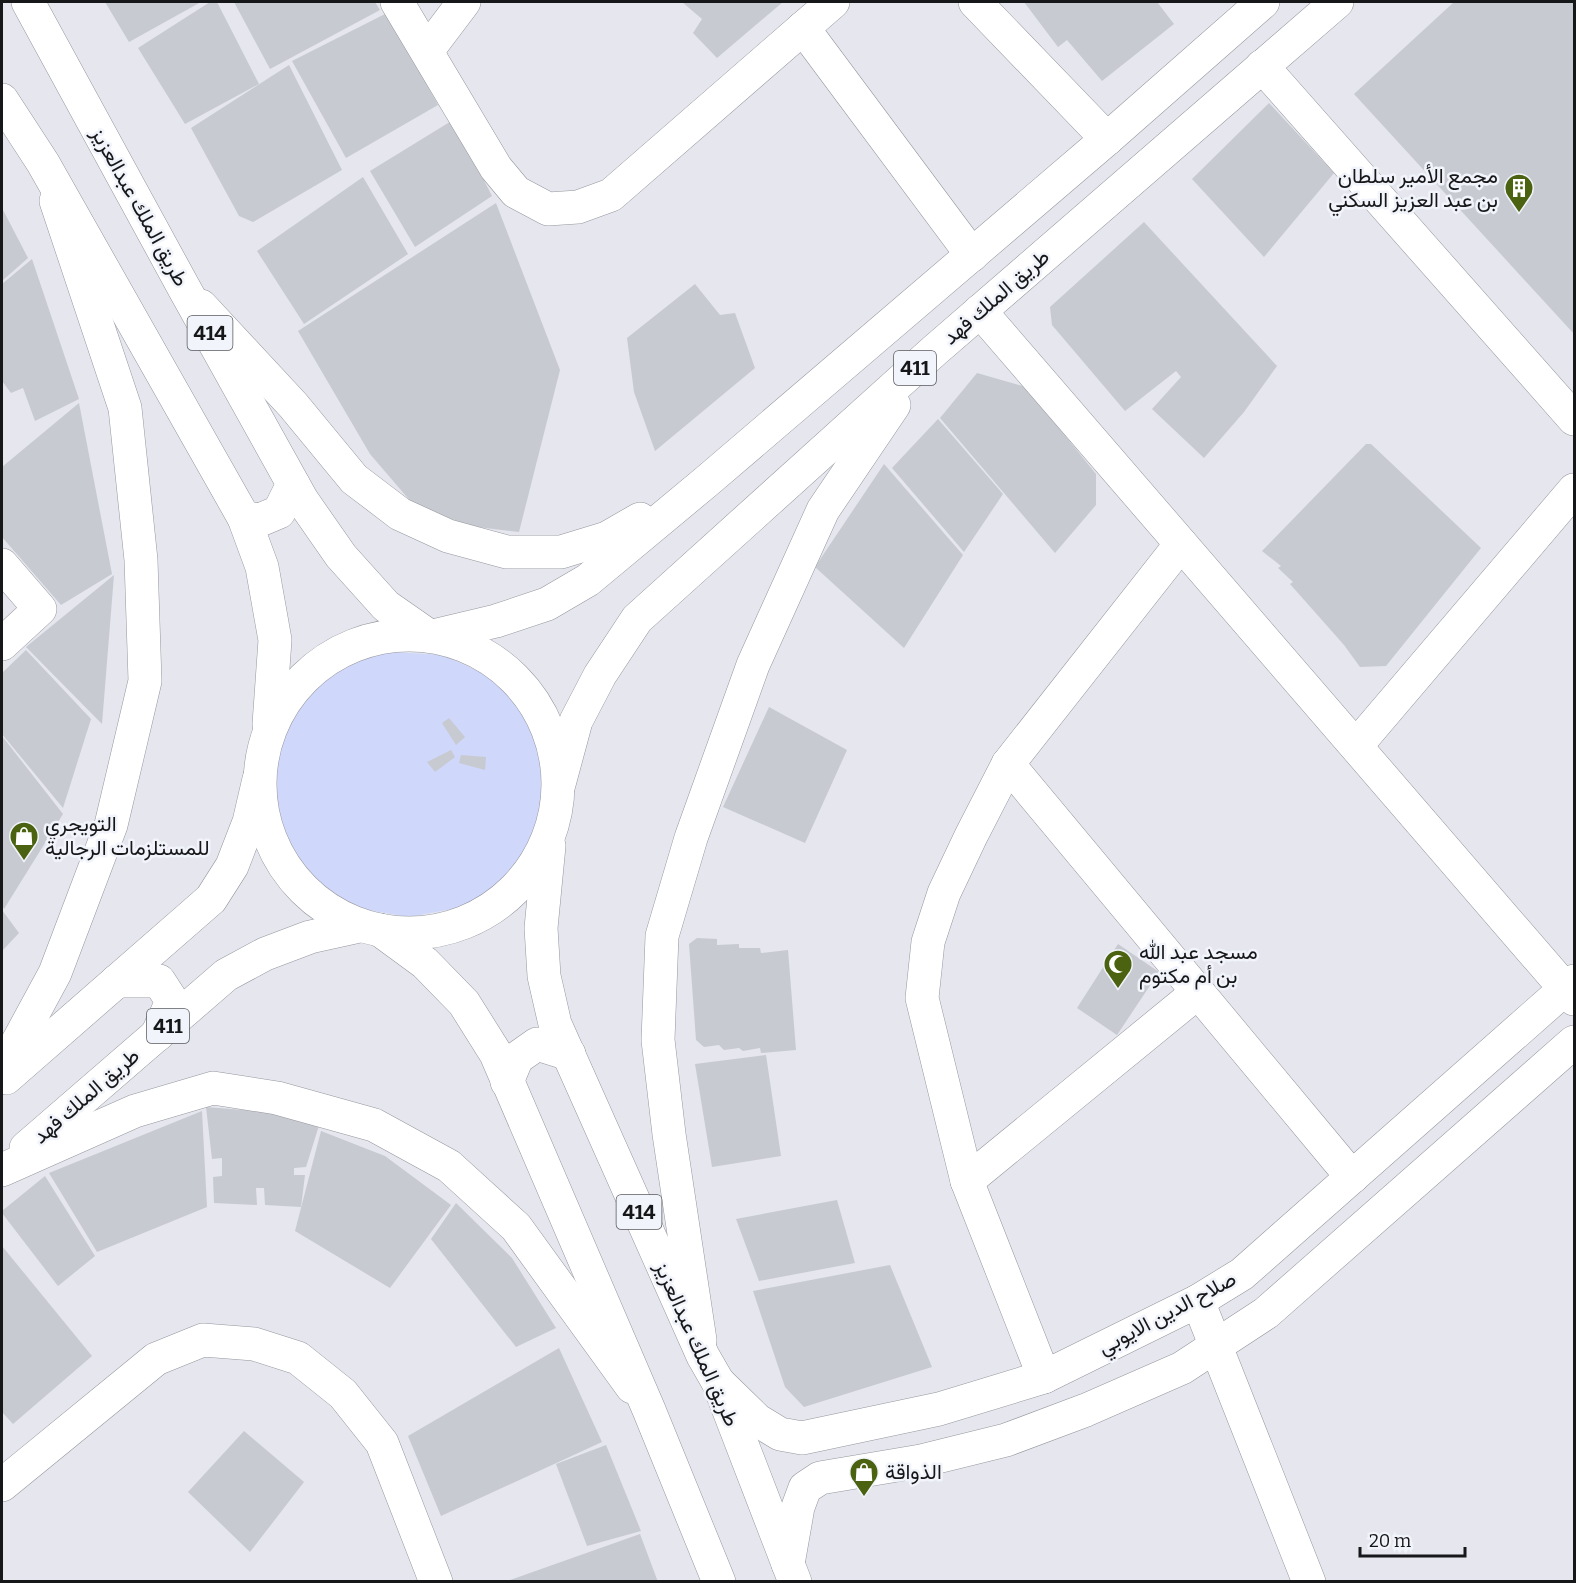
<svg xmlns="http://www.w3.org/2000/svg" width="1576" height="1583" font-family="Bitter,Vazirmatn,serif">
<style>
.green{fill:#cfd7fa}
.building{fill:#c8cad1}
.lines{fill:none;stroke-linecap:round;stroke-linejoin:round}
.street-casing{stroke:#95979e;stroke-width:34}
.secondary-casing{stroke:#95979e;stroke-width:34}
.primary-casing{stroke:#95979e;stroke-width:34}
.highway-casing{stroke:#95979e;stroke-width:34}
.street{stroke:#fff;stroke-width:33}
.secondary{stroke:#fff;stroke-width:33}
.primary{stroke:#fff;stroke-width:33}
.highway{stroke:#fff;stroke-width:33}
.labels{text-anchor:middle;stroke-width:5;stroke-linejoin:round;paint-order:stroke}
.shield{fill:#f2f4fb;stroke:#58595d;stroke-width:1.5}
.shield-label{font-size:20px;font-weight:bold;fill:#161719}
.poi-label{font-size:21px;fill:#161719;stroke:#f2f4fb;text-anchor:start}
.street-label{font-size:21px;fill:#161719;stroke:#f2f4fb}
</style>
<rect width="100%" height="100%" fill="#e5e6ee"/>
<path class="green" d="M376,651L443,655L496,679L530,720L546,771L536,833L516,870L473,905L409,917L356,908L329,896L298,865L276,823L266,778L275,737L298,703L325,675Z"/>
<g class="building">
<path d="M105,2H201L129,42Z"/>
<path d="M210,2H217L259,84L185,124L138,48Z"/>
<path d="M234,2H375L380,10L270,69Z"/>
<path d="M682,2H783L717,58L693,33L702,19Z"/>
<path d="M1024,2H1157L1174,24L1102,81L1067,40L1058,47Z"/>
<path d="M1454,2H1574V334L1354,94Z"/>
<path d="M387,13L438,105L346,158L292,61Z"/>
<path d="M289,65L342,170L253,222L239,216L191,128Z"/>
<path d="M1269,103L1334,173L1264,257L1192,179Z"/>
<path d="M453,120L492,196L415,247L370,171Z"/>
<path d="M363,177L408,254L304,324L257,251Z"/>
<path d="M496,203L560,370L519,532L469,526L412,503L370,454L298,331Z"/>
<path d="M2,208L28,258L2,281Z"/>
<path d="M1144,222L1277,366L1244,412L1204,458L1152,409L1181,377L1176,371L1125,411L1052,325L1050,307Z"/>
<path d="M32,259L79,399L35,421L23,388L11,393L2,381V284Z"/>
<path d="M695,284L720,315L735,313L755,368L655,451L634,392L627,338Z"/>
<path d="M977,373L1026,387L1096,474V505L1055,553L940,418Z"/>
<path d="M79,403L112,574L61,605L2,537V467Z"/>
<path d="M938,419L1003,494L964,552L892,468Z"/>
<path d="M1366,444H1371L1481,548L1386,666L1360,667L1344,645L1290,584L1293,582L1278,568L1281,566L1262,551Z"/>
<path d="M884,464L963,555L904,648L815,567Z"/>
<path d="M114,575L102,724L26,647Z"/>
<path d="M26,650L91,719L63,808L2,734V673Z"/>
<path d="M769,707L847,750L805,843L723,807Z"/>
<path d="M449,718L465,737L456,745L442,723Z"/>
<path d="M2,736L63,814L4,909L2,905Z"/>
<path d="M451,750L455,757L435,772L427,762Z"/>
<path d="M461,755L486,757L485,770L459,763Z"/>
<path d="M2,910L19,933L2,951Z"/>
<path d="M697,938L717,939V945L739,944V948H760L761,953L788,950L796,1050L761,1053L760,1048L743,1051L739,1048L724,1050L719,1045L704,1047L696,1040L689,944Z"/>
<path d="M1118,944L1159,972L1117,1035L1077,1008Z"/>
<path d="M766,1055L781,1156L712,1167L695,1064Z"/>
<path d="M206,1107L322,1116L306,1167L294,1168V1175H305L301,1207L265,1205L264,1188H256L257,1205L214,1203L213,1177L222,1176V1158L212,1159Z"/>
<path d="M202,1111L207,1207L97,1252L49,1173Z"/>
<path d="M321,1131L385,1156L451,1205L390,1288L295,1231Z"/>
<path d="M45,1176L95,1256L58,1286L2,1213V1211Z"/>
<path d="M837,1200L855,1263L759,1281L736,1219Z"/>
<path d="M456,1203L512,1258L556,1328L516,1347L431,1239Z"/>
<path d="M2,1246L92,1356L13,1424L2,1412Z"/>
<path d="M890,1265L932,1367L804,1407L785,1387L753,1291Z"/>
<path d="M559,1348L602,1442L441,1516L408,1436Z"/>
<path d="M244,1431L304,1482L250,1552L188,1492Z"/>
<path d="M606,1445L641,1531L587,1546L556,1464Z"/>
<path d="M640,1534L658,1582H507V1581Z"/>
</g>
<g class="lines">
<g class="street-casing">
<g id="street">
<path d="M397,2L496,168L516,192L548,209L578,207L611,195L833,2"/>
<path d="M975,2L1107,139"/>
<path d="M803,28L972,255"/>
<path d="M427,51L464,2"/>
<path d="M1262,66L1574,419"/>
<path d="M980,311L1574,999"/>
<path d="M2,565L40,609L2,644"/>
<path d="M1356,746L1574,490"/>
<path d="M1008,764L1352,1177"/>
<path d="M967,1181L1198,992"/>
<path d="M1198,1301L1309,1582"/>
<path d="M1044,1377L967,1181L922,998L928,942L944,893L971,836L1008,764L1181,544"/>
<path d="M2,1485L156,1359L203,1340L254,1344L298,1358L343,1394L382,1443L436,1582"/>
</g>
</g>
<g class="secondary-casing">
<g id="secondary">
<path d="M718,1382L757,1420L780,1434L802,1438L939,1409L1044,1377L1198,1301L1242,1274L1574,981"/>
<path d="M788,1564L798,1507L805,1488L820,1478L921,1461L1006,1440L1086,1410L1182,1368L1266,1313L1574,1042"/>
</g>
</g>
<g class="primary-casing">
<g id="primary">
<path d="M201,306L293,405L354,479L400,514L448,536L507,552H561L607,538L640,519"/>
<path d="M437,635L496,621L547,604L588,580L707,481L1107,139L1263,2"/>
<path d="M559,784L576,721L600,675L637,619L934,351L1337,2"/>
<path d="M117,981H159L172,1001L157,1035"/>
<path d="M2,1071L55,973L111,825L145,681L141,560L125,408L56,201"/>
<path d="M6,1078L211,899L232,866L249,822L259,779"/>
<path d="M26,1148L226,975L265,954L310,937L360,926"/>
<path d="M2,1170L135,1111L213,1088L277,1098L374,1125L449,1166L516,1227L632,1387"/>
<path d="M700,1340L669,1134L658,1040L662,936L691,838L753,665L823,510L894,405"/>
</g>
</g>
<g class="highway-casing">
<g id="highway">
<path d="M28,2L184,288L302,500L341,556L386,606L429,636"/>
<path d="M2,100L43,163L244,518L262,567L275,640L269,724"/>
<path d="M244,518L260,520L279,512L293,484"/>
<circle cx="409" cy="784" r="149"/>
<path d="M549,846L541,928L544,976L555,1024L703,1356L718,1382L795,1582"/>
<path d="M380,930L425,963L464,1003L496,1054L649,1410L719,1582"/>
<path d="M507,1082L517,1058L537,1044L569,1054"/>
</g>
</g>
<use href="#street" class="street"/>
<use href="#secondary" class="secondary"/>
<use href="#primary" class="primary"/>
<use href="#highway" class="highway"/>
</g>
<defs>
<g id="building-pin" transform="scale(1.5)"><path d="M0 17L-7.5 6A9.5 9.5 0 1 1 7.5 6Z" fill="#4b6311" stroke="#f2f4fb"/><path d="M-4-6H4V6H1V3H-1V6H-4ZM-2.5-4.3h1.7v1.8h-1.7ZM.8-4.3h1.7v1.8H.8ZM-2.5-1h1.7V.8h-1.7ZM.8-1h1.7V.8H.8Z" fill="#fff"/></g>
<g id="shop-pin" transform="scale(1.5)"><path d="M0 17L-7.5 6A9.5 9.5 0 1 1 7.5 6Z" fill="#4b6311" stroke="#f2f4fb"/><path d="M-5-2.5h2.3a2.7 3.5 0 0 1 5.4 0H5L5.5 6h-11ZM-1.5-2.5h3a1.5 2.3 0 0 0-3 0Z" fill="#fff"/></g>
<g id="mosque-pin" transform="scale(1.5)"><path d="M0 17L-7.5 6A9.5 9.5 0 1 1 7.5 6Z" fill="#4b6311" stroke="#f2f4fb"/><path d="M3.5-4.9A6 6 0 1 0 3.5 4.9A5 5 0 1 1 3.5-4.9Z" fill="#fff"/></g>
</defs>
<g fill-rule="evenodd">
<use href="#building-pin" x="1519" y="188"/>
<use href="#shop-pin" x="24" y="836"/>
<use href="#mosque-pin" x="1118" y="964"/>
<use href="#shop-pin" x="864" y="1472"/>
</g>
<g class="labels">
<g class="shield">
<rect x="187.5" y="316" width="45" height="34" rx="4.5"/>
<rect x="894" y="351" width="42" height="34" rx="4.5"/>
<rect x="147" y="1009" width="42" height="34" rx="4.5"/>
<rect x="616.5" y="1195" width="45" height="34" rx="4.5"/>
</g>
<g class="shield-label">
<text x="210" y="340">414</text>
<text x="915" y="375">411</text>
<text x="168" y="1033">411</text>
<text x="639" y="1219">414</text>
</g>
<g class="poi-label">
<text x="1498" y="183" text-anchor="end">مجمع الأمير سلطان<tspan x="1498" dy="24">بن عبد العزيز السكني</tspan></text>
<text x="45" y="831">التويجري<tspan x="45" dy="24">للمستلزمات الرجالية</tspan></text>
<text x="1139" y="959">مسجد عبد الله<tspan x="1139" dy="24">بن أم مكتوم</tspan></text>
<text x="885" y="1479">الذواقة</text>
</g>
<g class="street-label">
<text transform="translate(140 207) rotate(61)" y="7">طريق الملك عبدالعزيز</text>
<text transform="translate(996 297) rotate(-41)" y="7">طريق الملك فهد</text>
<text transform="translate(86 1096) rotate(-41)" y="7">طريق الملك فهد</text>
<text transform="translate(1167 1313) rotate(-28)" y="7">صلاح الدين الايوبي</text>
<text transform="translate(697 1344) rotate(66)" y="7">طريق الملك عبدالعزيز</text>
</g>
</g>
<rect width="1576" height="1583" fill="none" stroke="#161719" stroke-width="6"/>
<path d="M1360 1547v9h105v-9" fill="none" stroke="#161719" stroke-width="3"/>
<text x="1369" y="1547" font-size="18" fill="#161719" stroke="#f2f4fb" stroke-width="4.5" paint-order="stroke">20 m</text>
</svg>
